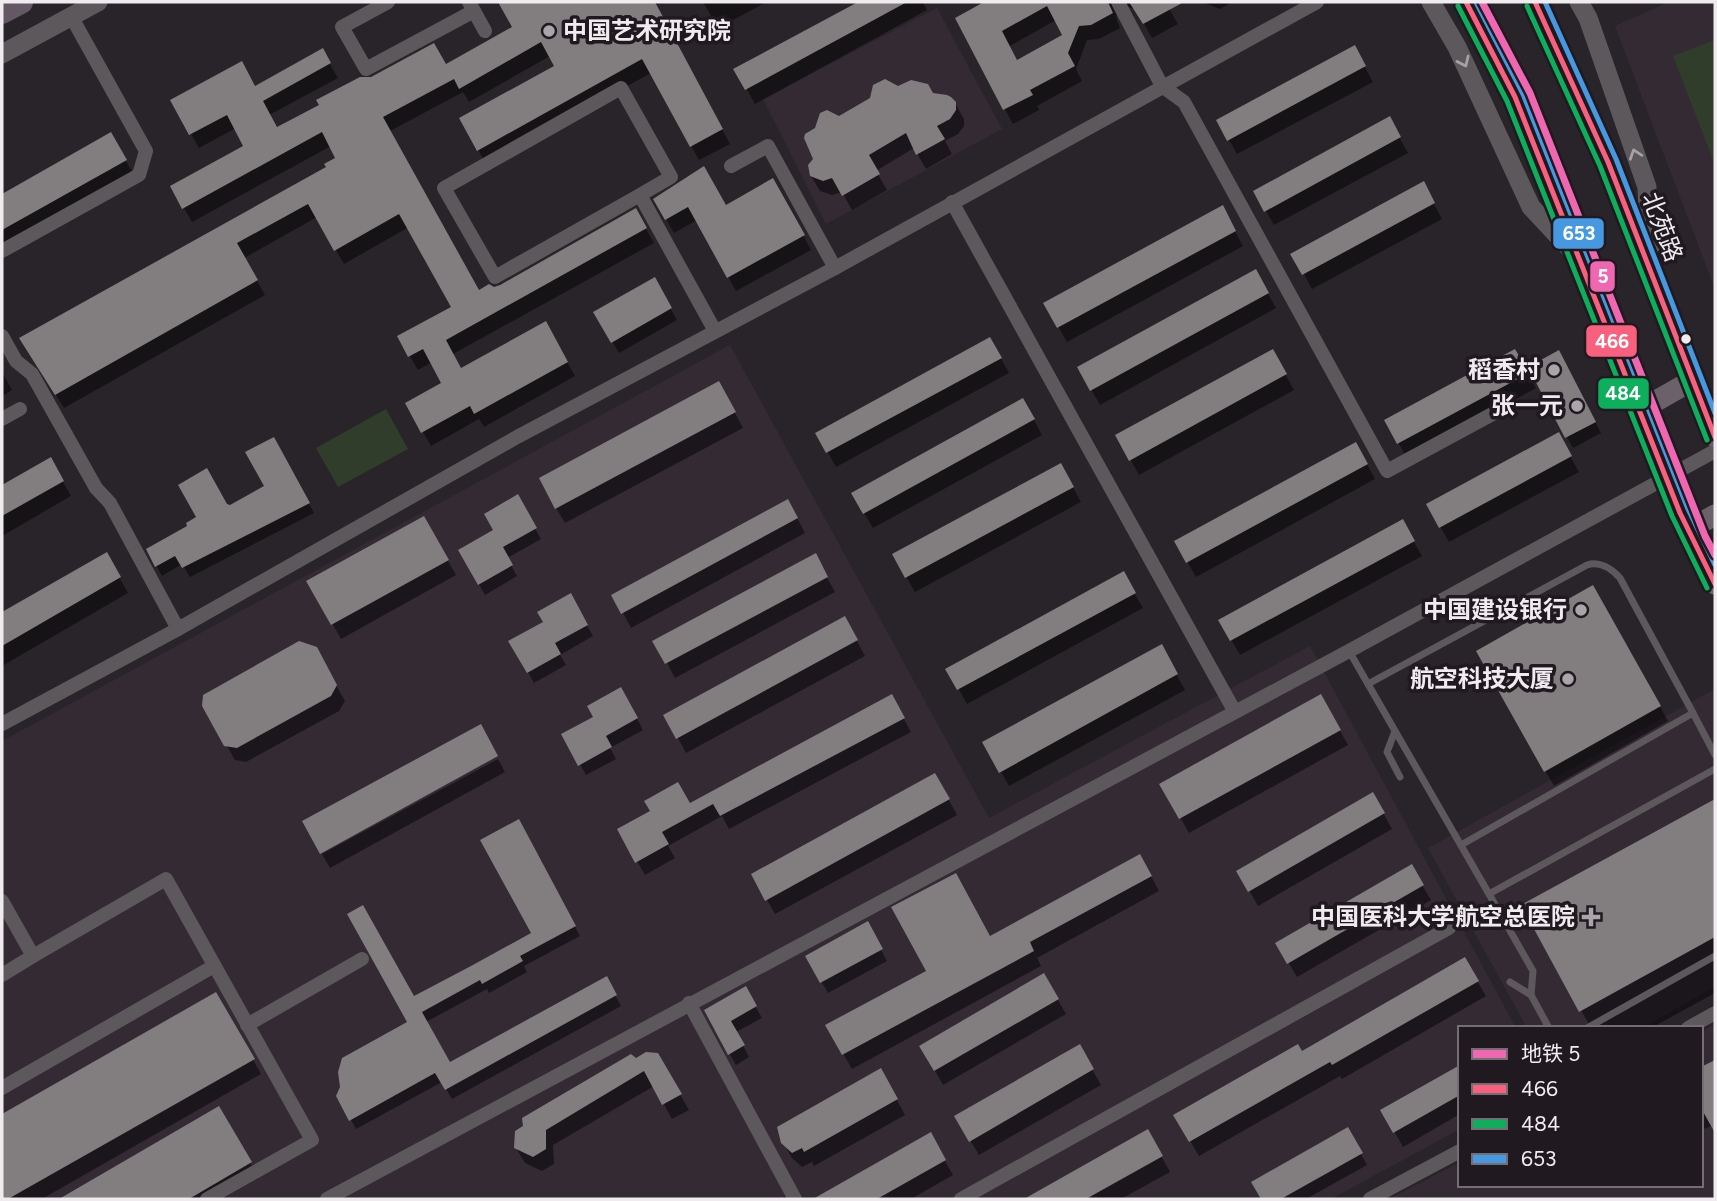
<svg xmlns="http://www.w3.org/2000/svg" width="1717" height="1201" font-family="Figtree,'Noto Sans SC',sans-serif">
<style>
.built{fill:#342a34}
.green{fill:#303d2b}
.shadow{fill:#0007;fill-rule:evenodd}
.building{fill:#827e7f;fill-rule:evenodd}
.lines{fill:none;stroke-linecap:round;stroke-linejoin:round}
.lane{stroke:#5c585c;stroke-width:7}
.street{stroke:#5c585c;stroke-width:14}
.secondary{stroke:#5c585c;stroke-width:19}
.primary{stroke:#6a616a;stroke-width:21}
.highway{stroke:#645864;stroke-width:24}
.bus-1-casing{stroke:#201a20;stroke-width:10}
.bus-2-casing{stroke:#201a20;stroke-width:10}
.bus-3-casing{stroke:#201a20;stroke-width:10}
.bus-1{stroke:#f8607d;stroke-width:5}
.bus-2{stroke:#0daf5c;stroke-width:5}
.bus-3{stroke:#4699e1;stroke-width:5}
.metro-1-casing{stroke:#201a20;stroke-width:12}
.metro-1{stroke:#ef66b1;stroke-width:7}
.oneway{stroke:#a6a2a6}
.poi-dot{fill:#aaa5aa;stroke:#201a20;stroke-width:2.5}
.bus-dot{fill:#efebef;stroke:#201a20;stroke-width:2.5}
.labels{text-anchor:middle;stroke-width:7;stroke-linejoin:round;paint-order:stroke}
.poi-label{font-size:24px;font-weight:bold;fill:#efebef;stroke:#201a20;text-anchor:end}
.street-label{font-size:24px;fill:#efebef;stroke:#201a20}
.line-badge{stroke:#201a20;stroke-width:2.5}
.badge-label{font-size:19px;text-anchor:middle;font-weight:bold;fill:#fff}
</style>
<rect width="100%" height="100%" fill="#292429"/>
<g class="built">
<path d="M1669,2H1715V289L1615,26Z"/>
<path d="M937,8L1002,129L826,224L763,99Z"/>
<path d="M730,345L989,818L1310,646L1516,1028H1460V1129L1331,1199H2V741Z"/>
<path d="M1715,689V987L1642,1028H1527L1428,848Z"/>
<path d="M1715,1024V1199H1389L1460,1162V1185H1701V1032Z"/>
</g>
<g class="green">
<path d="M1715,40V165L1673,56Z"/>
<path d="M386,409L408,449L338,487L316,448Z"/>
</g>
<g class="shadow">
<path d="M500,2H661L655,5L730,144L699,160L651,73L486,164L461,119L556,66L550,56L469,102L463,92L390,131L478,292L494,288L636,211L654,243L453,354L461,370L545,323L575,376L484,427L479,419L431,446L407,404L444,383L432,362L418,370L399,337L453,307L409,227L344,264L317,217L244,258L265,295L64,408L29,352L328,168L338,158L331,146L192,222L172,187L246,147L236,128L199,148L172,100L254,88L322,51L338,78L269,115L277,130L371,79L445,66L515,28Z"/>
<path d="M703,2H767L718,28Z"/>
<path d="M862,2H923L927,10L755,104L736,70Z"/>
<path d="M988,2H1165L1178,24L1152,38L1137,11L1127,6L1118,11L1116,17L1120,28L1099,39L1087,40L1076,69L1082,81L1037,106L1039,110L1013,124L957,19ZM1056,20L1064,36L1016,62L1008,47Z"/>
<path d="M1202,2H1232L1220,9Z"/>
<path d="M1354,48L1373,82L1237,154L1218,121Z"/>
<path d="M898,88L932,95L955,103L964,119V126L958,134L945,141L952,154L926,169L914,148L876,171L887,190L852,210L842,192L832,195L820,191L811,176L839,118Z"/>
<path d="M1389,119L1408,153L1274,225L1255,191Z"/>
<path d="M111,135L134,175L2,249V196Z"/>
<path d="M773,180L811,250L736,291L697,220L674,233L655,199L725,207Z"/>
<path d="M1423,184L1442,219L1312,289L1293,254Z"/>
<path d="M1222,208L1243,246L1067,342L1045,303Z"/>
<path d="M1256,272L1276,308L1100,405L1079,368Z"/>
<path d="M654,279L677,320L619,353L596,313Z"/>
<path d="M990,339L1009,373L836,467L817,433Z"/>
<path d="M1272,351L1294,390L1139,475L1117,436Z"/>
<path d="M1515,351L1536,388L1407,458L1386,421Z"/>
<path d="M1565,363L1601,433L1573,448L1567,437Z"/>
<path d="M2,372L12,390L2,396Z"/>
<path d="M727,398L743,428L565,523L556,508Z"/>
<path d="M1023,400L1042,435L873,528L853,494Z"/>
<path d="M1558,435L1579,472L1449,542L1428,505Z"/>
<path d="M273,439L314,513L190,577L182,564L162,576L148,550L226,505L231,507L266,487Z"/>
<path d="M1356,444L1375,479L1196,577L1176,542Z"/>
<path d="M50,459L71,496L2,536V487Z"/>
<path d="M1061,465L1081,502L915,592L894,555Z"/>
<path d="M517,497L541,539L507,558L517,576L485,595L460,551L495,531Z"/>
<path d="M788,501L805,533L631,628L614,596Z"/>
<path d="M424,518L456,575L341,639L309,582Z"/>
<path d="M1402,521L1422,556L1240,655L1220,620Z"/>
<path d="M106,554L128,593L2,666V614Z"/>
<path d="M815,556L835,592L675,678L655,641Z"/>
<path d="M1123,574L1143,608L967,704L948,669Z"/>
<path d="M1592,587L1668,721L1554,786L1478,652Z"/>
<path d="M570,596L593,636L560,655L566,665L534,683L511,642L545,623Z"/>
<path d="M845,619L865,656L686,753L666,716Z"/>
<path d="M1161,647L1185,690L1009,786L985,743Z"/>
<path d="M324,664L345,701L339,711L246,762L235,760L204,706Z"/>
<path d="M621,689L643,730L610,748L616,759L586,775L563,735L595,717Z"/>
<path d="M891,696L911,732L729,829L722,816L668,846L675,858L645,875L619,830L689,805Z"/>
<path d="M1321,697L1348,745L1189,833L1162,784Z"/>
<path d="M498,759L505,772L330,868L322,854Z"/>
<path d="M935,775L957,815L775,914L753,875Z"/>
<path d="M1373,795L1392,829L1258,906L1239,872Z"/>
<path d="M1715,801V993L1651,1028H1591L1523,906Z"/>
<path d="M518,822L580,936L524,966L527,972L489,993L487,989L426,1022L450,1064L606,978L621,1006L452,1099L442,1082L356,1129L338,1096L410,1022L413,998L533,934Z"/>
<path d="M1140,856L1159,891L1037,958L1041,966L852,1069L827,1026Z"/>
<path d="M1411,867L1431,900L1297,977L1277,943Z"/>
<path d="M867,924L887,961L828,993L807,956Z"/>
<path d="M1464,959L1486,996L1342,1079L1340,1076L1199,1156L1175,1115L1301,1053Z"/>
<path d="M1044,976L1066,1014L943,1085L921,1046Z"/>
<path d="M745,989L762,1018L736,1032L749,1057L736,1065L706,1011Z"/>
<path d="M216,994L261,1074L42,1199H2V1116Z"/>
<path d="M1079,1046L1101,1085L979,1155L956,1117Z"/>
<path d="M657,1055L689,1110L672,1119L654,1086L553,1145L554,1164L542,1171L525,1163L516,1148L636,1060Z"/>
<path d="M1715,1062V1129L1713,1125L1705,1129L1701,1121V1069Z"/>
<path d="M1460,1067V1114L1403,1147L1383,1111Z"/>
<path d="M881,1071L905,1115L814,1166L812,1162L802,1167L792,1158L783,1142Z"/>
<path d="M219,1109L259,1178L222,1199H67L66,1197Z"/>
<path d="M1347,1129L1367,1165L1306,1199H1263L1253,1182Z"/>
<path d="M1148,1132L1170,1172L1121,1199H1028Z"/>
<path d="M930,1135L953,1175L911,1199H816Z"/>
</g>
<g class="building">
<path d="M498,2H655L723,129L690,147L642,59L477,151L459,118L554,66L541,42L459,89L454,79L383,117L479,290L489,284L494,287L500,285L636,208L647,228L446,340L461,368L546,321L568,362L474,414L470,406L421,433L405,403L441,383L423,349L408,357L397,336L451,307L399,214L334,251L308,204L237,243L258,280L55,395L19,338L326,167L324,164L335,158L322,132L182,209L170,186L243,146L227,115L189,135L170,100L242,61L255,86L323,48L331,63L263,101L277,127L319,105L316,100L360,77H371L434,43L446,64L512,27Z"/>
<path d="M858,2H907L745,90L733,69Z"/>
<path d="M984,2H1108L1113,13L1091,25L1079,26L1068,53L1075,66L1030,90L1033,95L1003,110L955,18ZM1047,6L1062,35L1017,60L1002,31Z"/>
<path d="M1129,2H1184L1143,24Z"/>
<path d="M1355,45L1366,66L1227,141L1216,120Z"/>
<path d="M885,79L898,86L911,80L928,84L933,93L947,95L951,97L956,102V110L950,119L937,126L945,139L916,155L906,133L869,155L880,174L842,196L832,178L823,181L810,176L808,165L813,159L804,138L805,134L815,128L820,113L827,110L839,116L870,98L873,85Z"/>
<path d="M1390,116L1401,137L1264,212L1253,191Z"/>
<path d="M111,132L127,160L2,230V194Z"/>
<path d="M704,166L726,205L773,178L805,235L727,278L688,207L665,220L653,199Z"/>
<path d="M1424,181L1435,203L1302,275L1290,254Z"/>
<path d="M1223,205L1236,231L1057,328L1043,303Z"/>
<path d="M1256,269L1269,293L1090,391L1077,367Z"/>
<path d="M655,277L672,308L611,343L593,312Z"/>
<path d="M990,337L1002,358L826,453L815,433Z"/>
<path d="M1273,349L1287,374L1129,461L1115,435Z"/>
<path d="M1515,349L1529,373L1397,444L1384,420Z"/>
<path d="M1559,350L1596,422L1565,438L1528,367Z"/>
<path d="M719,381L736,412L555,509L539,478Z"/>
<path d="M1023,398L1035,419L863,514L851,493Z"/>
<path d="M1559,432L1572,456L1439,528L1426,504Z"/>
<path d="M274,437L310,503L182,568L175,556L155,567L146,549L187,526L186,523L196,517L178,485L207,468L227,504L230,505L264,486L245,452Z"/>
<path d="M1356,442L1368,464L1186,563L1174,541Z"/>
<path d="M51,457L64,481L2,516V485Z"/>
<path d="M1061,463L1074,487L905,578L892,554Z"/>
<path d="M518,494L537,528L503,547L513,565L478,585L458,550L493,530L484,514Z"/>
<path d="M788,499L798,518L621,614L611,595Z"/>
<path d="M424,516L449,560L331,625L306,581Z"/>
<path d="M1403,519L1415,541L1230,641L1218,620Z"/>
<path d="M107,552L121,577L2,646V612Z"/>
<path d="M816,553L828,577L665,664L652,641Z"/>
<path d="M1124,571L1136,593L957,690L945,669Z"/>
<path d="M1593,585L1661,706L1544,772L1476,651Z"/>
<path d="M571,593L588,625L555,643L561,654L527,673L508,641L543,622L537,612Z"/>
<path d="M845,616L858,640L676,739L663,715Z"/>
<path d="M299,641L317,647L337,685L331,696L237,748L224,746L202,706L203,695Z"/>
<path d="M1162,644L1178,674L999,773L982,742Z"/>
<path d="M621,687L638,718L606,736L612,747L578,766L561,734L593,717L587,706Z"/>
<path d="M892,694L905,718L720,816L713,804L662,832L669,844L635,863L617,829L650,811L644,801L678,782L690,803Z"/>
<path d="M1321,694L1341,730L1179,819L1159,784Z"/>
<path d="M481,724L498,756L320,854L302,821Z"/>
<path d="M935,773L950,799L765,901L751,874Z"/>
<path d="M1373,792L1385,813L1248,892L1236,871Z"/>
<path d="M1715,799V937L1579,1012L1521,905Z"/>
<path d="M519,819L576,926L520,956L523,961L482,984L480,980L422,1012L450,1062L607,976L617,995L445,1090L435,1073L349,1121L336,1096L340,1087L338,1072L342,1058L407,1022L347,914L363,905L414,996L471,966L531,933L480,840Z"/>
<path d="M1140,854L1152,876L1030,942L1034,951L842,1055L825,1025L926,971L891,907L956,873L990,936Z"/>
<path d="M1412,864L1424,885L1287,964L1275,943Z"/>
<path d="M868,921L883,949L820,983L805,956Z"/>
<path d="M1465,957L1479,981L1332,1065L1330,1062L1189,1142L1173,1115L1298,1044L1302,1051Z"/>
<path d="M1044,973L1059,999L934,1071L919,1046Z"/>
<path d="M746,986L757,1006L731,1021L745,1045L728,1055L704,1010Z"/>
<path d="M216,992L255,1059L8,1199H2V1114Z"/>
<path d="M1080,1044L1094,1069L969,1142L954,1116Z"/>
<path d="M646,1052L658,1053L682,1094L662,1105L644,1071L546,1130V1149L533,1157L514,1148L515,1131L523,1126L522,1118L631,1054L636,1058Z"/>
<path d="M1715,1060V1133L1701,1108V1067Z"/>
<path d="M1460,1065V1095L1393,1133L1380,1110Z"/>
<path d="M881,1068L898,1099L804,1152L802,1148L792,1153L781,1143L777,1127Z"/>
<path d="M219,1106L252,1162L189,1199H59Z"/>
<path d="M1348,1127L1363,1153L1281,1199H1261L1251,1182Z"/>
<path d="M1148,1129L1163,1156L1086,1199H1024Z"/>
<path d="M931,1132L946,1160L877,1199H813Z"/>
</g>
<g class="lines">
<g class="lane">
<path d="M1349,651L1489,894L1715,769"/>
<path d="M1368,684L1587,565C1599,561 1611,568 1620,578L1693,713"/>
<path d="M1395,731L1387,752L1400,777"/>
<path d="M1461,845L1693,713L1715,755"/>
<path d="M1489,894L1533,971L1531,995L1549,1028"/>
<path d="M1510,982L1531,995"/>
<path d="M1587,1028L1715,956"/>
</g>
<g class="street">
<path d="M388,2L342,27L366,69L474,11"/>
<path d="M469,2L485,31"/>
<path d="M1118,2L1162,86L1184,102L1387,471L1509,405"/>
<path d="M731,166L768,146L835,268"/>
<path d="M640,195L495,277L444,188L621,88L671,177L640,195L715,331"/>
<path d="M952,202L1235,712"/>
<path d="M2,251L139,175L146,151L71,16"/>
<path d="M2,336L16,361L32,374L96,488L110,503L178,629"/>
<path d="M2,419L20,409"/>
<path d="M2,724L178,629L517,437L835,268L1317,2"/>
<path d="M2,901L33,956L166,879L312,1140L207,1199"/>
<path d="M2,975L33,956"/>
<path d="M689,1003L795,1199"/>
<path d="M247,1025L362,959"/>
<path d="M1688,1028L1715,1013"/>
<path d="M2,1088L214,966"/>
<path d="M327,1199L1349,651L1715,451"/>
<path d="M961,1199L1449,928"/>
<path d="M1370,1199L1460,1151"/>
</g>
<g class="secondary">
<path d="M1431,2L1457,47L1531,207L1575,254"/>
<path d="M1579,2L1588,18L1647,187L1650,261"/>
<path d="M2,54L98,2"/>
</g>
<g class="primary">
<path d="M1466,2L1515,97L1680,513L1715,584"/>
<path d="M1535,2C1606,142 1659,290 1715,437"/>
<path d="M1640,410L1693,380"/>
<path d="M1688,530L1715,515"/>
</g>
<path class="highway" d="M2,12L21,2"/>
<g class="bus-1-casing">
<g id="bus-1">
<path d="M1466,2L1515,97L1680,513L1715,584"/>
<path d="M1535,2L1608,162L1715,437"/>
</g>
</g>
<g class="bus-2-casing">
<g id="bus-2">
<path d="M1458,6L1507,101L1672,516L1707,588"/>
<path d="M1527,6L1600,166L1707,440"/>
</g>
</g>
<g class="bus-3-casing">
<g id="bus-3">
<path d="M1476,2L1523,94L1688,509L1715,565"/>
<path d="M1545,2L1616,159L1715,413"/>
</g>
</g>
<use href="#bus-1" class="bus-1"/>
<use href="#bus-2" class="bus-2"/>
<use href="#bus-3" class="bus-3"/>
<g class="metro-1-casing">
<path id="metro-1" d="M1482,2L1530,93L1705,536L1715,555"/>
</g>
<use href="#metro-1" class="metro-1"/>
</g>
<defs><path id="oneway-chevron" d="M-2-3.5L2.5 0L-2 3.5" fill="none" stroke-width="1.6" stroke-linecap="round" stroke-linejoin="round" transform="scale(1.75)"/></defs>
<g class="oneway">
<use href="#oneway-chevron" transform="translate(1464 62) rotate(65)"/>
<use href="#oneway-chevron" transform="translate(1635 154) rotate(-109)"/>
</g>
<g class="poi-dot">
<circle cx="549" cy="31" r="7"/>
<circle cx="1554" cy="370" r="7"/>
<circle cx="1577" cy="406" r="7"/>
<circle cx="1581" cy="610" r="7"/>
<circle cx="1568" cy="679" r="7"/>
<path d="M1587.5 906.5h7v7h7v7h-7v7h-7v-7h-7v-7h7z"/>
</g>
<circle class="bus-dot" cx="1686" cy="339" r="6"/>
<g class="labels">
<g class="poi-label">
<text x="563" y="39" text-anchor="start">中国艺术研究院</text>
<text x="1540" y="378">稻香村</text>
<text x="1563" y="414">张一元</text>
<text x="1567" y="618">中国建设银行</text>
<text x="1554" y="687">航空科技大厦</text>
<text x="1575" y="925">中国医科大学航空总医院</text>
</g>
<g class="street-label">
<text transform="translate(1662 227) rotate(69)" y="8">北苑路</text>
</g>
</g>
<g class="line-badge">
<rect x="1552" y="217" width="53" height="33" rx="7" fill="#4699e1"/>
<rect x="1589" y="260" width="27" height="33" rx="7" fill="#ef66b1"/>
<rect x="1585" y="324" width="53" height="34" rx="7" fill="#f8607d"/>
<rect x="1597" y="377" width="53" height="33" rx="7" fill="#0daf5c"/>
</g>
<g class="badge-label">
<text x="1579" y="240">653</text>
<text x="1603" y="283">5</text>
<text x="1612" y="348">466</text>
<text x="1623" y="400">484</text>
</g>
<rect width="1717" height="1201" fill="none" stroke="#efebef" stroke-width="7"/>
<rect x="1458" y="1026" width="245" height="161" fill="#201a20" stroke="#736e73" stroke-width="2"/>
<rect x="1472" y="1049" width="35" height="10" fill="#ef66b1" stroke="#736e73" stroke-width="2"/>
<text x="1521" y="1061" font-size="21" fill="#efebef">地铁 5</text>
<rect x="1472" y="1084" width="35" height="10" fill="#f8607d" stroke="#736e73" stroke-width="2"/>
<text x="1521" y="1096" font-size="21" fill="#efebef">466</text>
<rect x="1472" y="1119" width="35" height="10" fill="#0daf5c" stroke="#736e73" stroke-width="2"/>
<text x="1521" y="1131" font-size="21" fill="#efebef">484</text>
<rect x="1472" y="1154" width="35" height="10" fill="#4699e1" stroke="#736e73" stroke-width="2"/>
<text x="1521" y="1166" font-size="21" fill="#efebef">653</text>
</svg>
